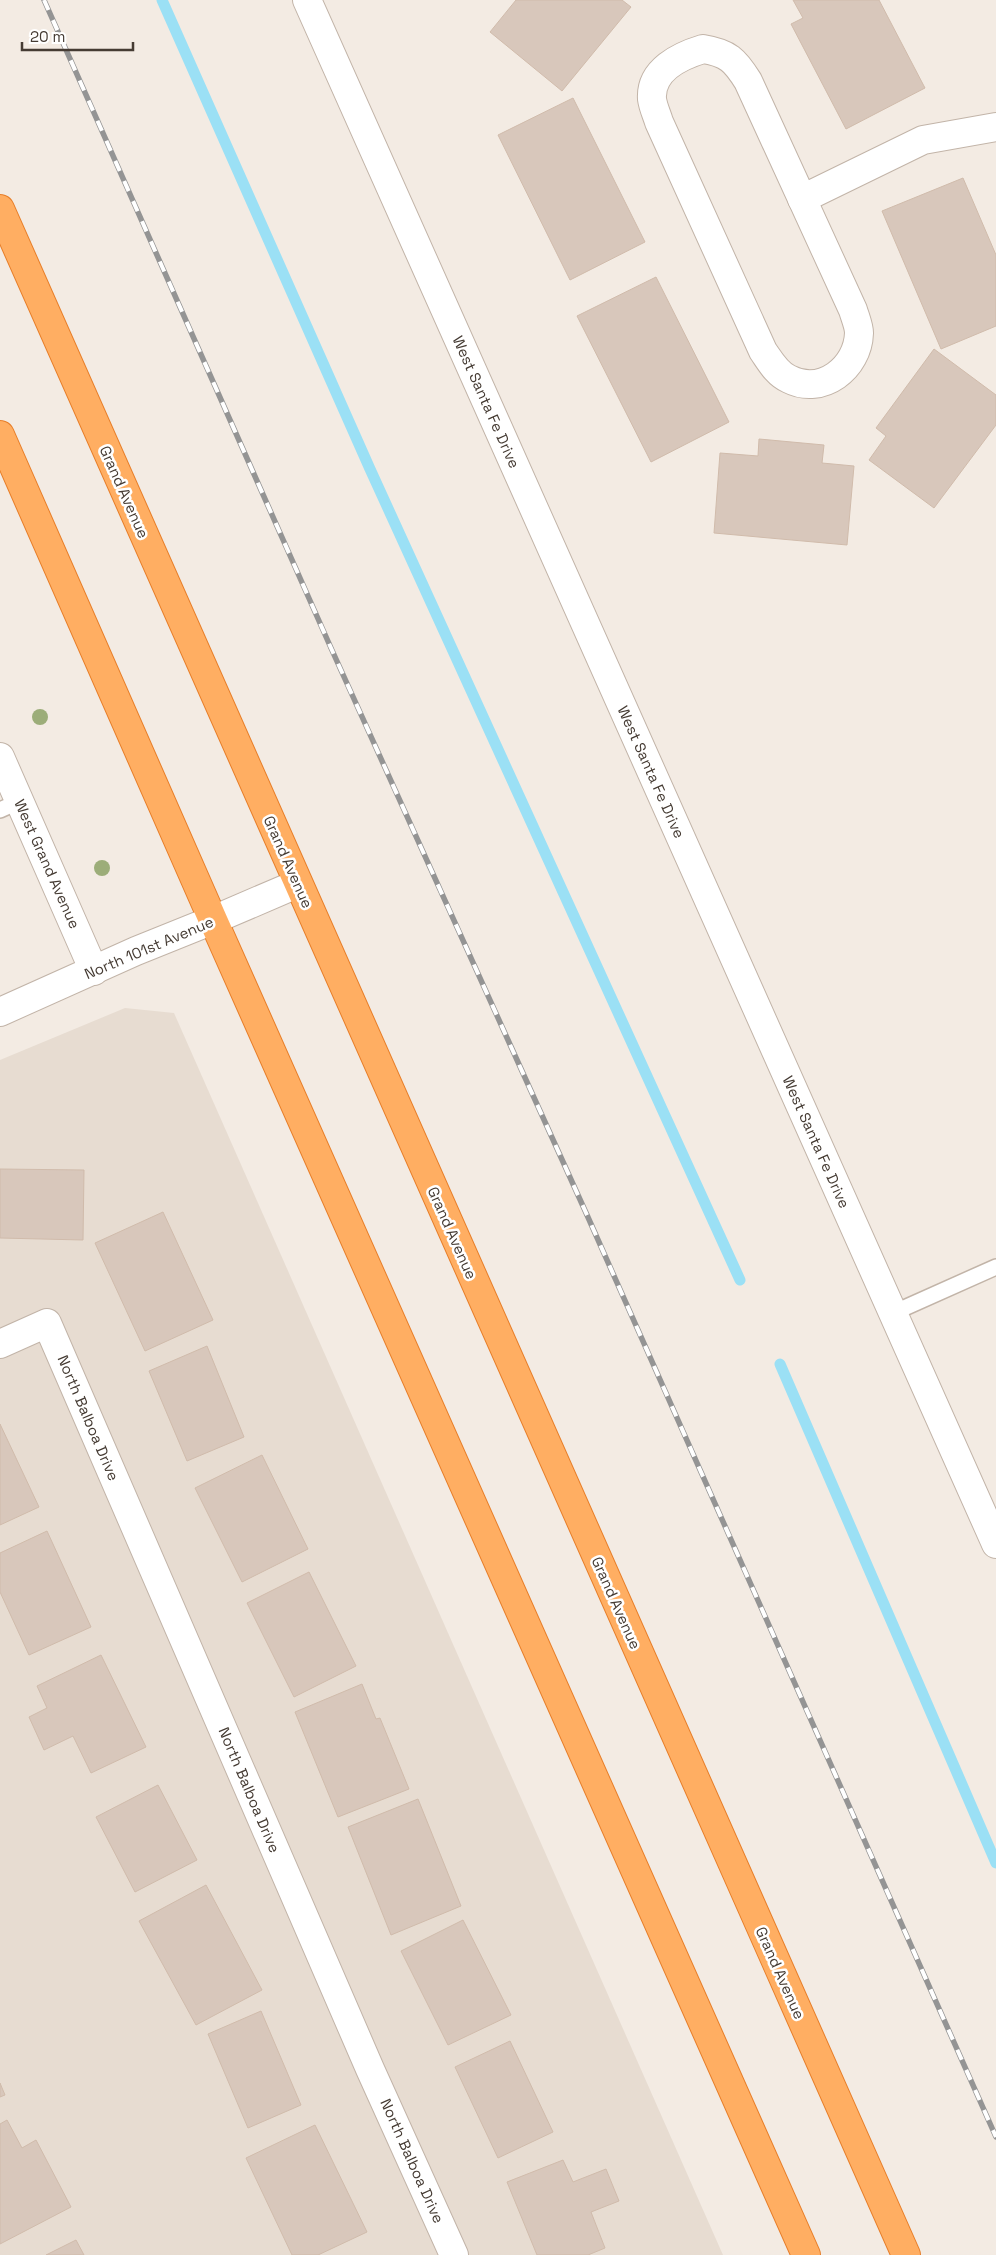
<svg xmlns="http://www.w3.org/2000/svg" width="996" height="2255" font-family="'Space Grotesk',sans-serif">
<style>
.residential{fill:#e7dcd1}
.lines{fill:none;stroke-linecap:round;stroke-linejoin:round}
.stream{stroke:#9be0f5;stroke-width:11}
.building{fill:#d8c7bb;stroke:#d0bbab}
.lane-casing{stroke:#c2b4a8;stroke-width:18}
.street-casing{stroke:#c2b4a8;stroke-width:30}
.highway-casing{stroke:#e77e29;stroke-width:30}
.lane{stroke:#fff;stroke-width:15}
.street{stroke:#fff;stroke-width:28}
.highway{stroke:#ffae62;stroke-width:28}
.rail-casing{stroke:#949494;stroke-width:5.5}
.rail{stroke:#fff;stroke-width:4;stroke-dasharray:11;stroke-linecap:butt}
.tree{fill:#9cad79}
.labels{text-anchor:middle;stroke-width:5;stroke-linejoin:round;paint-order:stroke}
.street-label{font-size:15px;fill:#453b33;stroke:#fff}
</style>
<rect width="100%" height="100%" fill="#f3ebe3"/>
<path class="residential" d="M125,1008L174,1013L723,2255H0V1060Z"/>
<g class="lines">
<g class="stream">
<path d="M162,0L370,469L740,1280"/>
<path d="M780,1364L996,1863"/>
</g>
</g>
<g class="building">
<path d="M516,0H622L631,7L562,91L490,32Z"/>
<path d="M793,0H879L925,88L846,129L791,24L803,18Z"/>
<path d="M573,98L645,242L570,280L498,135Z"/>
<path d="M963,178L996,255V326L941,349L882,211Z"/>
<path d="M656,277L729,422L651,462L577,316Z"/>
<path d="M934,349L996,395V425L934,508L869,460L886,436L876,428Z"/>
<path d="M759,439L824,445L822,463L854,466L847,545L714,533L720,453L758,456Z"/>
<path d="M0,1169L84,1170L83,1240L0,1238Z"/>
<path d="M163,1212L213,1320L145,1351L95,1243Z"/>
<path d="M207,1346L244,1437L187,1461L149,1371Z"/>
<path d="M0,1424L39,1507L0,1525Z"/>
<path d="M262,1455L308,1549L242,1582L195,1488Z"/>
<path d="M47,1531L91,1627L29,1655L0,1592V1553Z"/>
<path d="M309,1572L356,1666L294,1697L247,1603Z"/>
<path d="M101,1655L146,1747L91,1773L73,1736L44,1750L29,1717L47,1708L37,1686Z"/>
<path d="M362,1684L376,1719L380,1718L409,1789L338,1817L295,1712Z"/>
<path d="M158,1785L197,1860L135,1892L96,1817Z"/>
<path d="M418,1799L461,1906L391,1935L348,1827Z"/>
<path d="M206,1885L262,1990L196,2025L139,1921Z"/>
<path d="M463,1920L511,2015L448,2045L401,1951Z"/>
<path d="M261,2011L301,2105L248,2128L208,2034Z"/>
<path d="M510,2041L553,2132L498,2158L455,2067Z"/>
<path d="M0,2083L5,2095L0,2097Z"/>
<path d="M7,2120L22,2148L36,2140L71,2207L0,2244V2124Z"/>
<path d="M315,2125L367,2232L318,2255H292L246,2158Z"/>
<path d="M563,2160L573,2182L606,2169L619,2201L591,2212L605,2248L588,2255H537L507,2182Z"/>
<path d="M76,2240L84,2255H46Z"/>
</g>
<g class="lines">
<g class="lane-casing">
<g id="lane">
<path d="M0,810L20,801"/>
<path d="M893,1313L996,1267"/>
</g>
</g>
<g class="street-casing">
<g id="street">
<path d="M307,0L996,1544"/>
<path d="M703,49C728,53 735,60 748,81L853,310C855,317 859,326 859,333C858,368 822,396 789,379C777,374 770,361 763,351L659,122C657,115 653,107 652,99C650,70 680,56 703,49Z"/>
<path d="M802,199L923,140L996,127"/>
<path d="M0,757L94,971"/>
<path d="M0,1012L136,951L213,920L297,884"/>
<path d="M0,1344L47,1323L370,2069L454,2255"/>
</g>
</g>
<g class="highway-casing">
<g id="highway">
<path d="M0,209L906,2255"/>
<path d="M0,435L213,920L806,2255"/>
</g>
</g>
<use href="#lane" class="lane"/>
<use href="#street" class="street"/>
<use href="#highway" class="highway"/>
<g class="rail-casing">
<path id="rail" d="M44,0L331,648L587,1215L996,2137"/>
</g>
<use href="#rail" class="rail"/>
</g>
<g class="tree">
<circle cx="40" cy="717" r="8"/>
<circle cx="102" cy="868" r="8"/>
</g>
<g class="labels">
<g class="street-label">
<text transform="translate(486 402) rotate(66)" y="5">West Santa Fe Drive</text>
<text transform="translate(124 492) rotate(66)" y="5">Grand Avenue</text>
<text transform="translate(651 772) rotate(66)" y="5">West Santa Fe Drive</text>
<text transform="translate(288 862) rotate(66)" y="5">Grand Avenue</text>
<text transform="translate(47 864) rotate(66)" y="5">West Grand Avenue</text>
<text transform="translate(149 948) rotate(-23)" y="5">North 101st Avenue</text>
<text transform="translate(816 1142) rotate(66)" y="5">West Santa Fe Drive</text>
<text transform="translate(452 1233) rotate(66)" y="5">Grand Avenue</text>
<text transform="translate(88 1418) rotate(67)" y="5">North Balboa Drive</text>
<text transform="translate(616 1603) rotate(66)" y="5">Grand Avenue</text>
<text transform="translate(249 1790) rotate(67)" y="5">North Balboa Drive</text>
<text transform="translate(780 1973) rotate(66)" y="5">Grand Avenue</text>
<text transform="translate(412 2161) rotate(66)" y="5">North Balboa Drive</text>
</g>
</g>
<path d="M22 42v8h111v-8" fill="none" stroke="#453b33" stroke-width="2.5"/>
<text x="30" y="42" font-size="15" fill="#453b33" stroke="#ffffff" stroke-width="4" paint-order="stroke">20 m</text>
</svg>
